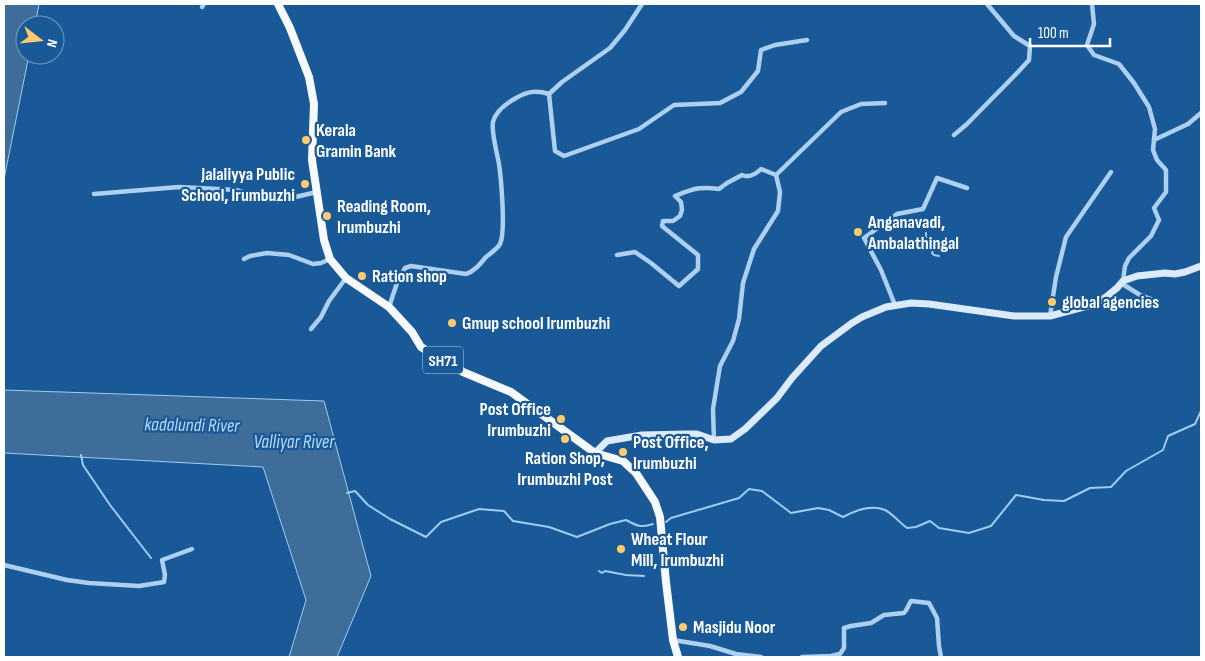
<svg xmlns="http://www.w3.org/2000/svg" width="1205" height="661" font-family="'Sofia Sans Condensed',sans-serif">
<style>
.water{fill:#3f6d99;stroke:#9fccf3}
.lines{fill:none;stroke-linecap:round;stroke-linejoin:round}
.stream{stroke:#9fccf3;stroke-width:2}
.street{stroke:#add0f1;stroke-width:4.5}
.secondary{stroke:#dbebfb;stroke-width:7}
.primary{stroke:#f6faff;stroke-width:8}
.poi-dot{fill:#ffcb6c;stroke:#195997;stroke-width:2}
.labels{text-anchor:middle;stroke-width:4.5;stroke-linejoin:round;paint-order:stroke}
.shield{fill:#195997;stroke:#bacde0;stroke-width:1}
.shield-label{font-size:16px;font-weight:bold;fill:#fff}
.poi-label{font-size:18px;font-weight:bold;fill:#fff;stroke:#195997;text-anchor:start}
.water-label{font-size:19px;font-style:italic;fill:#b9daf7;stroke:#195997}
</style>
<rect width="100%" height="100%" fill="#195997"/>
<g class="water">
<path d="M4,4H39L35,25H25V55H29L4,179Z"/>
<path d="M4,390L324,401L371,576L337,657H289L306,600L263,467L4,453Z"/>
</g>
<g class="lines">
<g class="stream">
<path d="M926,233V241L931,245V249L933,250L932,253L934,255L939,256"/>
<path d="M81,455L83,465L110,505L151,558"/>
<path d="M347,493L355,491L368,505L390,519L426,537L441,522L479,509L504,511L513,521L549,527L577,537L610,524L626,520C637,526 641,528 653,524"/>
<path d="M666,522L671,518L739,498L749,489L762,491L791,513L818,508L829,510L843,517C856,510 871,504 885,510C893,514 900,523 907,528L916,527L930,521L939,528L969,533L991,526L1016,495L1044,500L1064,501L1090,488L1111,487L1126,471L1163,450L1168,436L1195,424L1201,411"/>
<path d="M599,571L602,573L605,571L626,575L644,576"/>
</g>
<g class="street">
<path d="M1092,4L1094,24L1087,45L1094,55L1119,64L1134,83L1149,107L1155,129L1153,150L1157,160L1166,170V192L1154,208L1159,220L1151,236L1129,258L1125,266L1123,281"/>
<path d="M202,7L204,4"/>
<path d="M549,94L562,82L610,48L625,30L642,4"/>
<path d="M954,135L967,124L1018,72L1029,60L1030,46L1014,36L987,4"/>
<path d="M1154,140L1188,124L1201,113"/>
<path d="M776,175L841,112L861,104L885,103"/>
<path d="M94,194L179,187L236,190L269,200L278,201L317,192"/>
<path d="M617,255L635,252L651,263L679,286L698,269V255L662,226L663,221H673L680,216L682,210L681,202L675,196C693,189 699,186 719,189L727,183L742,175C749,178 756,174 761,169L776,175L780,192L778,211L754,249L743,283L739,319L733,341L720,366L713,409L714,440"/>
<path d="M244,259L250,256L267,253L289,255L313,264L321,263L330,259"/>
<path d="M1121,283L1140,295L1151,299"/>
<path d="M895,305L881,270L864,238L897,214L923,209L937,178L967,188"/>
<path d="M389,307L397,283L405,268L411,266L466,274C475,271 480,264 486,257C491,253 497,249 500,244C506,232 501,178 499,164C497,153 491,131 493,122C496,110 507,103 516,98C528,91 537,90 549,94L555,151L564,156L639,129L674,105L720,103L741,92L758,71L761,50L775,45L807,40"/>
<path d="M1050,316L1056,277L1066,237L1111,172"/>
<path d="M311,329L321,317L329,301L346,278"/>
<path d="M4,565L67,580L89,583L139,586L164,582L165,575L162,560L192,549"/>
<path d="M673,640L710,646L736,654L761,657"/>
<path d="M802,657L831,656L840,654L844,648V628L851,626L871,623L884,615L904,613C908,609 908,605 911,601L929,603L937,618L939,646L941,657"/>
</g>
<path class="secondary" d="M595,453L607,441L642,435L687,434H697L714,440L731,439L745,429L777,398L792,378L821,346L852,323L862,317L886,307L911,303L929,304L1014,316H1050L1095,304L1106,297L1117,288L1123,281L1137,276L1165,273L1175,274L1185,272L1201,266"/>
<path class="primary" d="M278,4L290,28L309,77L314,104L312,160L324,240L330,259L346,278L389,307L412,332L421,347L463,372L511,392L595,453L623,461L636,473L655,502L660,517L666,582L673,640L678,657"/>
</g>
<g class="poi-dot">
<circle cx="306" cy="140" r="5"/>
<circle cx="305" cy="184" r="5"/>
<circle cx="327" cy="216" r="5"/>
<circle cx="858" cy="232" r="5"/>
<circle cx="362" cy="276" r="5"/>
<circle cx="1052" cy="302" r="5"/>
<circle cx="452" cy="323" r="5"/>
<circle cx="561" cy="419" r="5"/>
<circle cx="565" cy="439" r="5"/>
<circle cx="623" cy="452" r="5"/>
<circle cx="621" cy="549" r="5"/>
<circle cx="683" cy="627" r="5"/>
</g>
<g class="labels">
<rect class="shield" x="423" y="346.5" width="40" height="27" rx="4"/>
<g class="shield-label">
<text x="443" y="366">SH71</text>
</g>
<g class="poi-label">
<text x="316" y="136">Kerala<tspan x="316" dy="21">Gramin Bank</tspan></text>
<text x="295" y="180" text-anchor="end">Jalaliyya Public<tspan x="295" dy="21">School, Irumbuzhi</tspan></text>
<text x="337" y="212">Reading Room,<tspan x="337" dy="21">Irumbuzhi</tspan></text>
<text x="868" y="228">Anganavadi,<tspan x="868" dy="21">Ambalathingal</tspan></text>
<text x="372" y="282">Ration shop</text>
<text x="1062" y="308">global agencies</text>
<text x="462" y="329">Gmup school Irumbuzhi</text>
<text x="551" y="415" text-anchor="end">Post Office<tspan x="551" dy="21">Irumbuzhi</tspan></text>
<text x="633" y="448">Post Office,<tspan x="633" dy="21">Irumbuzhi</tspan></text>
<text x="565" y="464" text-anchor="middle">Ration Shop,<tspan x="565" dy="21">Irumbuzhi Post</tspan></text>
<text x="631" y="545">Wheat Flour<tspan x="631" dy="21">Mill, Irumbuzhi</tspan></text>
<text x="693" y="633">Masjidu Noor</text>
</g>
<g class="water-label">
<text transform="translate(192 424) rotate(1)" y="7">kadalundi River</text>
<text x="294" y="448">Valliyar River</text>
</g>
</g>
<rect width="1205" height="661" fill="none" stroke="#ffffff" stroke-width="10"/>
<g transform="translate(40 40) rotate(106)"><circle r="24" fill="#195997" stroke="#759bc1"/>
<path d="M0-4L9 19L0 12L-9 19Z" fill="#ffcb6c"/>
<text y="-8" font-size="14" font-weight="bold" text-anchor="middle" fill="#ffffff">N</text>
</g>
<path d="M1030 38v8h80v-8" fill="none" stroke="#ffffff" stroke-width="2.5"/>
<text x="1038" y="38" font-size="15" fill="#ffffff" stroke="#195997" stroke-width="4" paint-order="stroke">100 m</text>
</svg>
